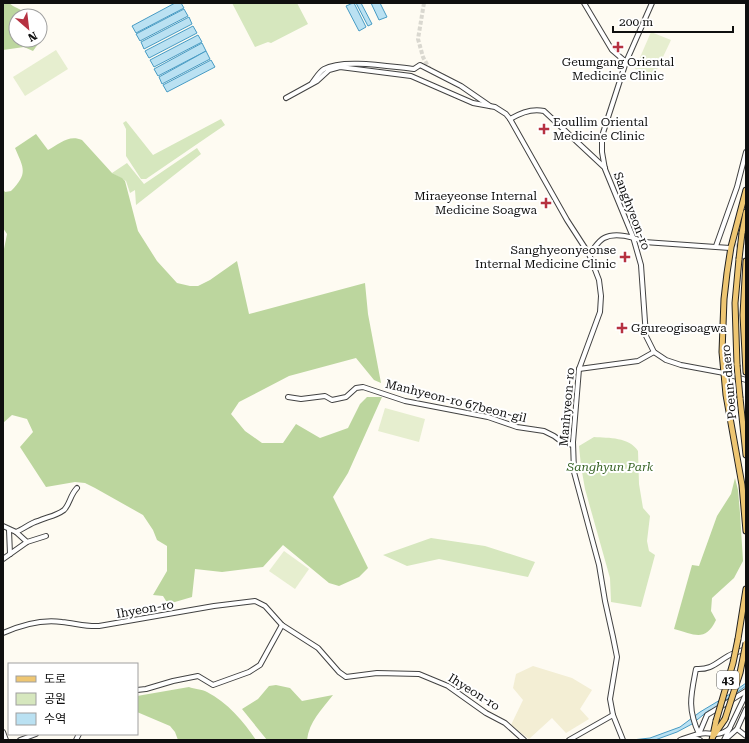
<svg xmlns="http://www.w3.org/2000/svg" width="749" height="743" font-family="'Roboto Serif','Noto Sans KR',serif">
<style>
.farmland{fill:#f3eed4}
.green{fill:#d6e7be}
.forest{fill:#bcd69e}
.pitch{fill:#e6eecf}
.water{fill:#bae1f2;stroke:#479bc4}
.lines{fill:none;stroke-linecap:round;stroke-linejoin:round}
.minor-tunnel{stroke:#dad8d0;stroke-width:4;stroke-dasharray:4 2;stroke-linecap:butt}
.minor-casing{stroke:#424242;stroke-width:6}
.major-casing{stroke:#202020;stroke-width:7}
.minor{stroke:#fff;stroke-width:4}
.major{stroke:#eec672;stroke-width:5}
.major-bridge-casing{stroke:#202020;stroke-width:7;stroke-linecap:butt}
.major-bridge{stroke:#eec672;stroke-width:5}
.poi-dot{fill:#b63141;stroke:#fff;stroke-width:1.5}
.labels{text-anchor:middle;stroke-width:4;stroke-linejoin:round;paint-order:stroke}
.shield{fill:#fff;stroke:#575757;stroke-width:1}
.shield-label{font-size:11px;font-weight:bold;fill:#0f0f0f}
.poi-label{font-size:12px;fill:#0f0f0f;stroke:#fff;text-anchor:start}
.street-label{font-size:12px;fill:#0f0f0f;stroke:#fff}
.park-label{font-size:12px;font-style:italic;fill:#366324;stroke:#fff}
</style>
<rect width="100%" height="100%" fill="#fefbf2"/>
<path class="farmland" d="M533,666L572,678L592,690L580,709L589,719L566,733L552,718L529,739L511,725L523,700L513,688L516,674Z"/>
<g class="green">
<path d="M232,3H297L308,24L271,43L268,42L255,47Z"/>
<path d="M221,119L225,125L146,179H141L126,156V129L123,123L126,121L153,155Z"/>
<path d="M197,148L201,154L136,205L135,190L130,193L126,181L112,173L127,163L144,184Z"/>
<path d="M594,437C609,438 629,437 638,451L639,484L643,508L650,516L647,541L649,551L655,555L641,607L611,602L610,578L585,489L581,466L579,446Z"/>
<path d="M431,538L485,546L535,562L528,577L439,559L407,566L383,555Z"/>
</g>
<g class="forest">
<path d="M3,3H9L13,6L33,16H16V40H35L38,44L33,51L24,47L3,50Z"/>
<path d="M36,134L48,150C59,144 69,134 82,140L112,173L122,178L125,181L138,231L157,261L177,283L190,286H198L210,280L237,261L249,314L365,283L368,314L381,383L374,380L356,358L289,376L239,402L231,414L245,431L262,443H283L296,424L320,438L348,428L360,404L367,397H382L348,473L333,497L368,568L359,577L339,586L329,583L283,545L263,567L222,572L195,569L192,597L168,604L163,596L153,595L167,571V546L157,540L153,530L143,515L95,488L85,483L75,482L46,487L20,447L33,432L27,419L12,415L3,423V254L7,234L3,228V189L5,192L11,191C28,173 24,169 15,148Z"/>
<path d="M735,478L738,490L740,513L743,561L734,578L712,598L711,611L716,620C705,643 694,634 674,629L692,565L699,566L717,516L731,494Z"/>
<path d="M276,685L290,688L302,701L333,695C322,709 309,722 307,740H267L242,709L258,699L269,686Z"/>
<path d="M189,687C194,689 202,689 207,692C227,702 244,722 256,740H178L175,732L170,726L137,712V696Z"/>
</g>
<g class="pitch">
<path d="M651,32L671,40L654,76L635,69Z"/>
<path d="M56,50L68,69L25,96L13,77Z"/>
<path d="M385,408L425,419L419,442L378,431Z"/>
<path d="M284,551L309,569L295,589L269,571Z"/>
</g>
<g class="water">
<path d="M175,3H181L184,8L136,33L132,26Z"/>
<path d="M353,3H354L366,27L359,31L346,6Z"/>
<path d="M356,3H361L372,24L368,26Z"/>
<path d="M371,3H380L387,17L379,20Z"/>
<path d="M184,9L188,16L140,41L136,34Z"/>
<path d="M189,17L192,24L144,49L141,42Z"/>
<path d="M193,26L197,33L149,58L145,51Z"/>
<path d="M198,35L202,42L154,67L150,60Z"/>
<path d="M202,43L206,51L158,76L154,69Z"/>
<path d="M206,51L210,59L162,84L159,77Z"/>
<path d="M211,60L215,67L167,92L163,85Z"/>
<path d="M746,683V686L715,708L708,711L692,724L677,732L655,740H632L650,738L680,727L700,712L735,691Z"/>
</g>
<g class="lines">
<g class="minor-tunnel">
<path d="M424,3L418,39L423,57L430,70"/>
<path d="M730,248L746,242"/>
</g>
<g class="minor-casing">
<g id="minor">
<path d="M584,3L612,50L626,62"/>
<path d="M652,3L626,62L602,136V152L605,169L633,237L641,265L646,336L654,352L666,360L681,365L724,373L746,380"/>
<path d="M312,83C316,78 319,72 324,69C343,58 392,67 414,69L420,65L461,86L490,106"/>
<path d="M286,98L317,81L329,70L340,67L411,76L473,103L495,107L506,114L510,119L567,220L589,254L599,280L601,296L600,312L579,369L573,442L574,472L599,565L605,601L613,637L617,657L610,699L613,715L623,740"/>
<path d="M510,119C520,113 532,108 544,111L605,168"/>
<path d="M716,246L737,187L746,152"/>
<path d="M589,254C594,249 598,241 604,238C615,232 634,237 644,242L730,248"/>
<path d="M579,369L638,361L654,352"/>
<path d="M288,397L301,399L325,396L332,400L346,397L356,388L363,387L405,401L488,417L517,427L544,431L554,436L562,442L573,445"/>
<path d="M3,526L16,532L27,542"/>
<path d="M9,530L10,554"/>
<path d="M16,532C24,529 30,523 38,521C47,517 56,516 64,510C70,504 70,495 77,488"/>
<path d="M3,559L27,542L46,536"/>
<path d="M3,633C21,625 42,619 62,622C74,623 87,627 99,626L214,606L255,601L265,606L282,625L318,648L339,672L346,677L377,673L419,674L448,686L486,713L505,723L524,740"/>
<path d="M137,690L146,689L173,681L198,676L213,685L249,672L260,665L282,625"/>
<path d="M737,729L746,736"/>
<path d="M3,732L6,740"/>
<path d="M699,734C687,708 691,695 696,669C711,670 716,663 728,656C733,653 740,651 746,649"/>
<path d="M699,734L707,715L746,691"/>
<path d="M727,738L737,729L746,709"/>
<path d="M689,739L694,738L700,740"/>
<path d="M20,740L36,734"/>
<path d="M76,740L79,734"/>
<path d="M569,740L613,715"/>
<path d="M680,740C686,738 693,735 699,734C713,731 716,739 730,728"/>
<path d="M724,740L746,694"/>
</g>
</g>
<g class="major-casing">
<g id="major">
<path d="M746,190L731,247L727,273L724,299L722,352L726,395L742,485L746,531"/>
<path d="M742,233L746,212"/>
<path d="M746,261L743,315L746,372"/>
<path d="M737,365L735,303L739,259"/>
<path d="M740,398L746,455"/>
<path d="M738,639L746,589"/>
<path d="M714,735L725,719"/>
<path d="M712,740L716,721"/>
</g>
</g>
<use href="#minor" class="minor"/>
<use href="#major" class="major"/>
<g class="major-bridge-casing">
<g id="major-bridge">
<path d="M739,259L742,233"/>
<path d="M737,365L740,398"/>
<path d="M725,719L740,673L746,643"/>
<path d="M716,721L733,663L738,639"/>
</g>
</g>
<use href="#major-bridge" class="major-bridge"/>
</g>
<g class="poi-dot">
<path d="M616 41h4v4h4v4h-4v4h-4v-4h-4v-4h4z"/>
<path d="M542 123h4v4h4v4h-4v4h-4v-4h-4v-4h4z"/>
<path d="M544 197h4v4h4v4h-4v4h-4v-4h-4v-4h4z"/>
<path d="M623 251h4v4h4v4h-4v4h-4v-4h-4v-4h4z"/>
<path d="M620 322h4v4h4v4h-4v4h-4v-4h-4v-4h4z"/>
</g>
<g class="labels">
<rect class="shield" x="717" y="671" width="22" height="18" rx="3"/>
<g class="shield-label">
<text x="728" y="684">43</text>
</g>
<g class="poi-label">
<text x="618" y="66" text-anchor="middle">Geumgang Oriental<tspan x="618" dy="14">Medicine Clinic</tspan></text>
<text x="553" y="126">Eoullim Oriental<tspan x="553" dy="14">Medicine Clinic</tspan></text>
<text x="537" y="200" text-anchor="end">Miraeyeonse Internal<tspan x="537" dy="14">Medicine Soagwa</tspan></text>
<text x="616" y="254" text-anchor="end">Sanghyeonyeonse<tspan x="616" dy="14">Internal Medicine Clinic</tspan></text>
<text x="631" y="332">Ggureogisoagwa</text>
</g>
<g class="street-label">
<text transform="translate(632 211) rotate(69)" y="4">Sanghyeon-ro</text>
<text transform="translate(729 382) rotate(-95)" y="4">Poeun-daero</text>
<text transform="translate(456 401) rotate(14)" y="4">Manhyeon-ro 67beon-gil</text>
<text transform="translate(567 407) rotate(-85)" y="4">Manhyeon-ro</text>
<text transform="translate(145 609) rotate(-10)" y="4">Ihyeon-ro</text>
<text transform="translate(474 692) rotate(32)" y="4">Ihyeon-ro</text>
</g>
<g class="park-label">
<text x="610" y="471">Sanghyun Park</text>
</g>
</g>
<rect width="749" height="743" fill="none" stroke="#0f0f0f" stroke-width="8"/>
<rect x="8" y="663" width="130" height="72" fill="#ffffff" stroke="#9f9f9f"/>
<rect x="16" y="676" width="20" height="6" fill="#eec672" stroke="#9f9f9f"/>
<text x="44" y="683" font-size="12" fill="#0f0f0f">도로</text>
<rect x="16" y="693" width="20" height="12" fill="#d6e7be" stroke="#9f9f9f"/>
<text x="44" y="703" font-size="12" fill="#0f0f0f">공원</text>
<rect x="16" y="713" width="20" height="12" fill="#bae1f2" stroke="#9f9f9f"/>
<text x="44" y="723" font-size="12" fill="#0f0f0f">수역</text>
<g transform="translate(28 28) rotate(152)"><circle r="19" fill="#ffffff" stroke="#9f9f9f"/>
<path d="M0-3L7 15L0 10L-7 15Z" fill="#b63141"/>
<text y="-6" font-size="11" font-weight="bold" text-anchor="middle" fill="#0f0f0f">N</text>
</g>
<path d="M613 26v6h120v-6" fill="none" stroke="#0f0f0f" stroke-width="2"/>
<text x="619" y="26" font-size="12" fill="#0f0f0f" stroke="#ffffff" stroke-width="3" paint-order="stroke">200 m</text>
</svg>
